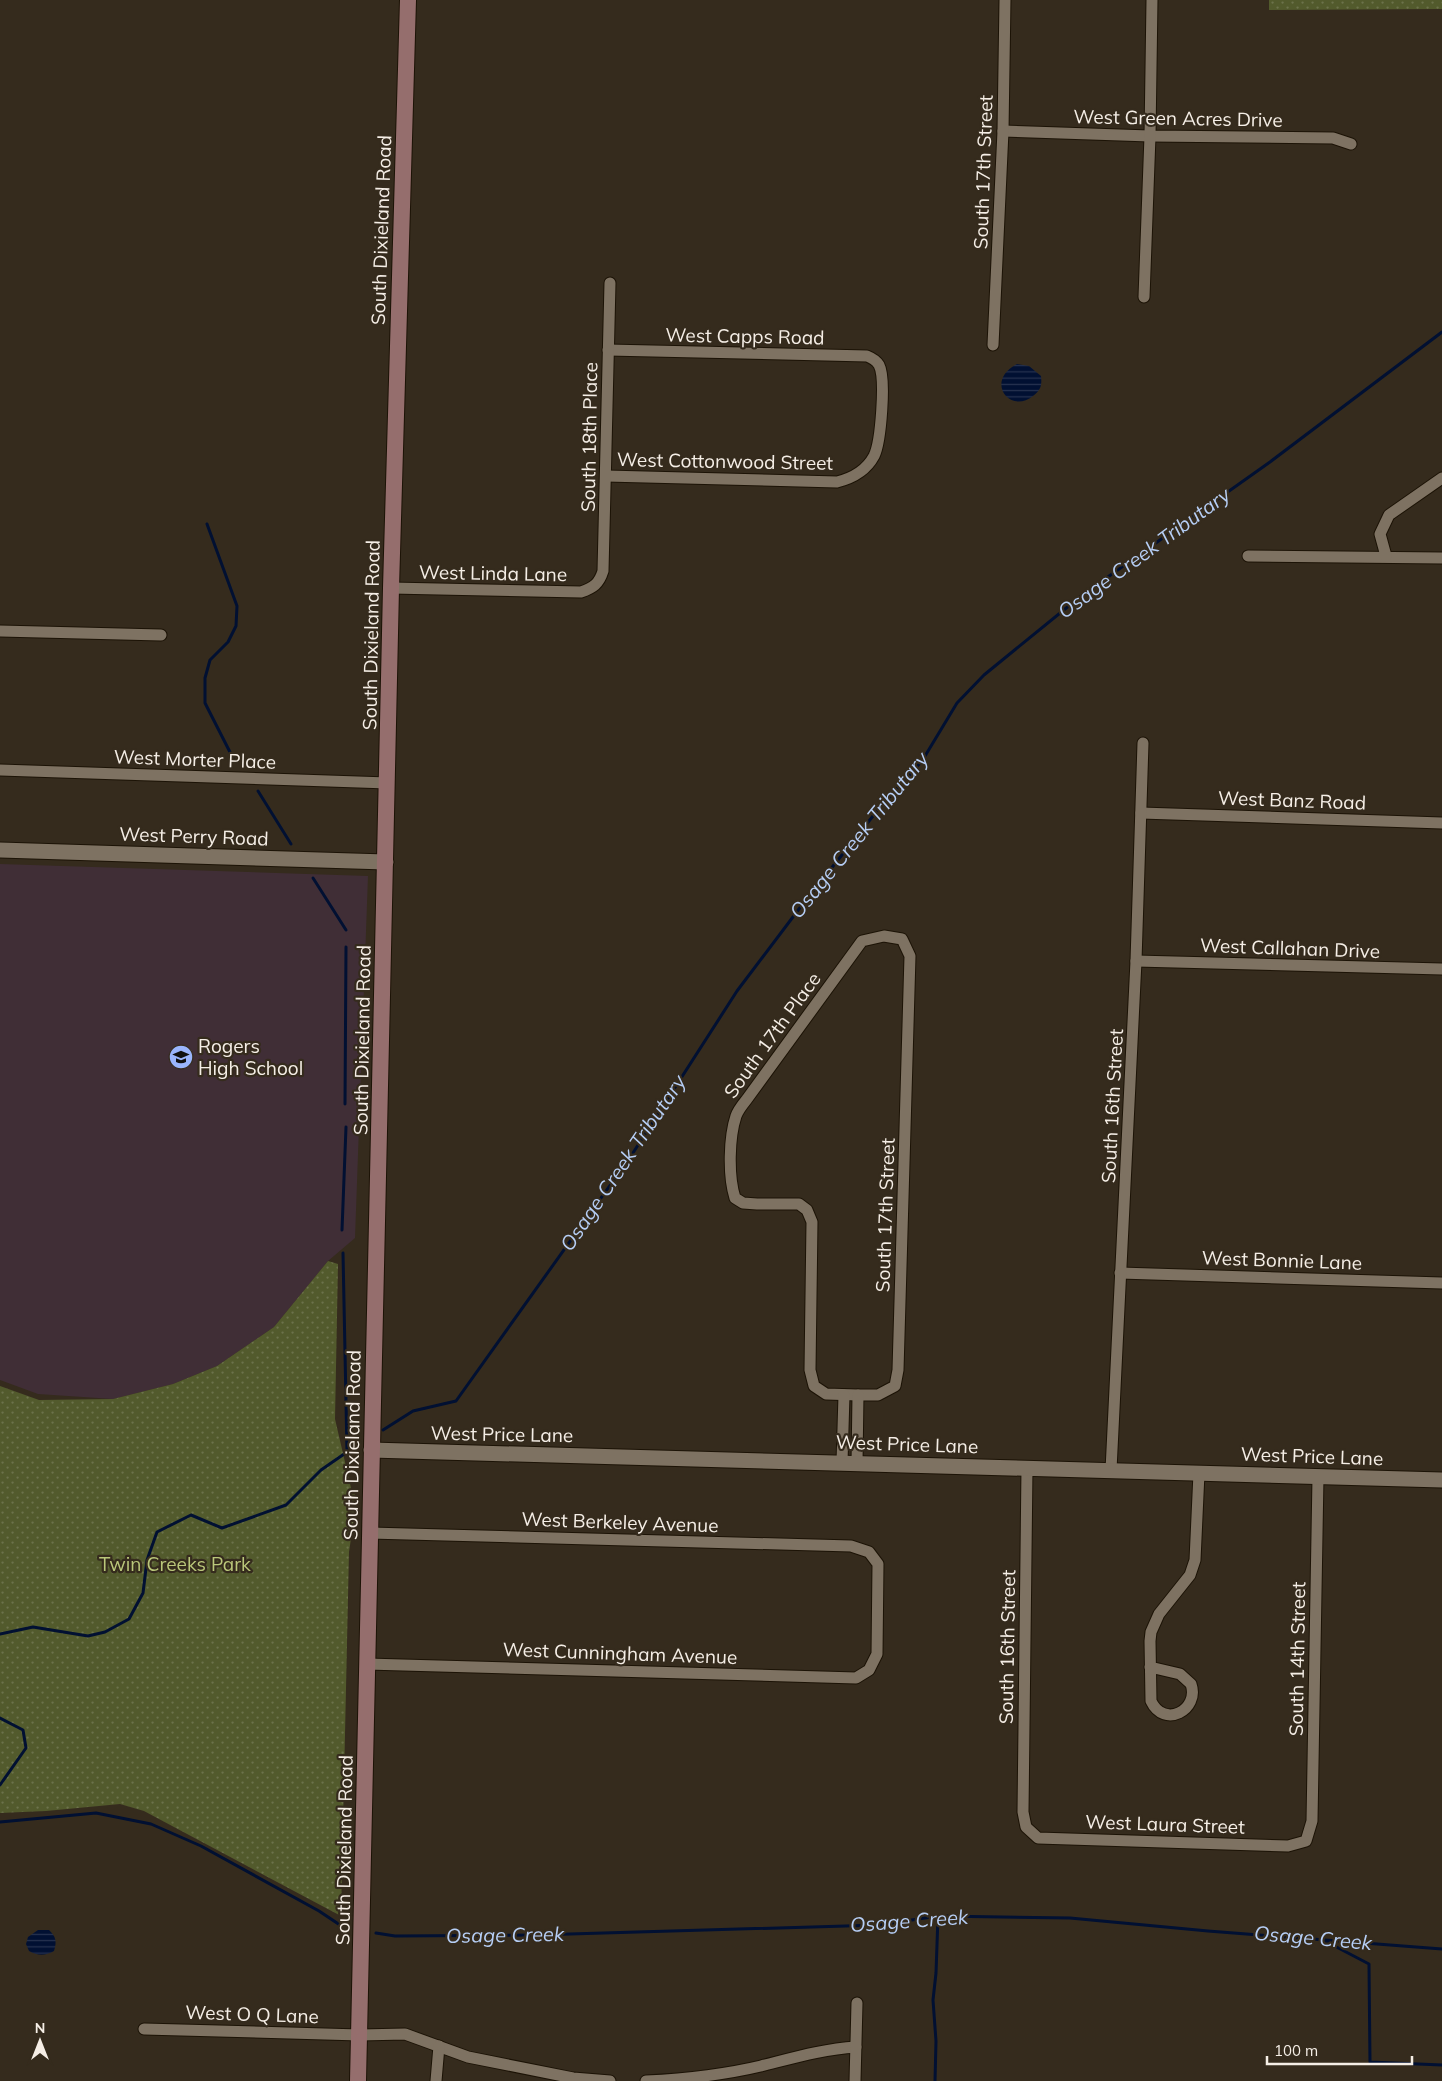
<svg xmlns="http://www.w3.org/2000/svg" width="1442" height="2081" font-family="Mulish,sans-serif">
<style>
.education{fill:#402e36}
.park{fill:url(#park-dots)}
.water{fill:url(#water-rules)}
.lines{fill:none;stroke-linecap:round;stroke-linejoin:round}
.stream{stroke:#011032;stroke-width:3}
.minor-casing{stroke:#1c1306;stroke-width:13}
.tertiary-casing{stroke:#1c1306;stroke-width:17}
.secondary-casing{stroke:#1c1306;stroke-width:18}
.minor{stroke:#7e7262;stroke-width:11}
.tertiary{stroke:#7e7262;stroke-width:15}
.secondary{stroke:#956e6d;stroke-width:16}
.labels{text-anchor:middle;stroke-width:4.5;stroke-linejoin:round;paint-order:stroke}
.street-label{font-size:19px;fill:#f5eee6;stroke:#352b1d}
.poi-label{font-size:19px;fill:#f5eee6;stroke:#352b1d;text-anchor:start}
.park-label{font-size:19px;fill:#bac77a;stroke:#352b1d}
.water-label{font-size:20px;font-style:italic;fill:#b6cef5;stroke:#352b1d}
</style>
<defs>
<pattern id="park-dots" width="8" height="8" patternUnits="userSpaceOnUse" patternTransform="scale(1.25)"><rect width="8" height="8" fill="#525a2c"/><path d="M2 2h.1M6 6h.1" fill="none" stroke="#6c724b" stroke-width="1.8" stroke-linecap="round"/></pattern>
<pattern id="water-rules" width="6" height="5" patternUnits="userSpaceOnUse" patternTransform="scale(1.25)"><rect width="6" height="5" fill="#011032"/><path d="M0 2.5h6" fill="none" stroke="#273350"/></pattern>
</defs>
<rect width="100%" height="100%" fill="#352b1d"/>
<path class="education" d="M0,864L368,876L355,1238L328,1261L274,1327L217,1366L173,1384L113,1399L38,1394L0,1380Z"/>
<g class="park">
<path d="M1269,0H1442V9L1269,10Z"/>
<path d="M328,1261L338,1264L335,1419L351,1488L357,1498L349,1552L341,1916L144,1811L120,1804L46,1811L0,1813V1386L39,1400L113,1399L173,1384L217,1366L274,1327Z"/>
</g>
<g class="water">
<path d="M1017,364L1029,366L1041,376C1042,385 1041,390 1033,396C1010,415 984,381 1017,364Z"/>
<path d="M38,1930H49C56,1937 57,1941 54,1951C45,1956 38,1956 29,1951L26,1944L28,1937Z"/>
</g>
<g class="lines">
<g class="stream">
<path d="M207,524L237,606L236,626L228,642L210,660L205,678V703L235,762"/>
<path d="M258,791L291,844"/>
<path d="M313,878L346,930"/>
<path d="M345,1104L346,947"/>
<path d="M342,1230L346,1127"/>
<path d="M383,1430L413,1411L456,1401L631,1156L737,991L802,905L877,811L922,761L957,703L984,675L1081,596L1270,462L1442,332"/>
<path d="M0,1634L33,1627L88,1636L105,1632L129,1619L143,1593L147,1560L157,1532L191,1515L222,1528L286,1505L321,1470L347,1452L343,1253"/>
<path d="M0,1718L23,1730L26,1748L0,1785"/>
<path d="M0,1822L96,1813L151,1824L201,1846L319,1911L340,1925"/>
<path d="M376,1933L395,1936L536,1935L879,1925L938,1916L1070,1918L1208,1931L1442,1949"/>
<path d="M1325,1941L1369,1964L1370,2062L1442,2065"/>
<path d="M935,2081L936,2041L933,2000L936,1973L938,1916"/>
</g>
<g class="minor-casing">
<g id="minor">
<path d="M1003,131L1150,136L1333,138L1351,144"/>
<path d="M1144,297L1150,136L1152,0"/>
<path d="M993,345L1003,131L1005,0"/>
<path d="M606,476L837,482C853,478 866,471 874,456C881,442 886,378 879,365C876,360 872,358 867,356L608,350"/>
<path d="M1248,556L1442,558"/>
<path d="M1386,556L1380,534L1389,515L1442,478"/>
<path d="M391,588L581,592C593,588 599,584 603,571L610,283"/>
<path d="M0,631L161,635"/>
<path d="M0,770L388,783"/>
<path d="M1141,813L1442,823"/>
<path d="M884,936L902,939L910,956L898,1370L895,1386L878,1395H858L826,1394L814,1386L810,1370L812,1222L807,1210L799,1204H757L743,1203L735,1198C728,1176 729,1137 736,1116C738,1110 743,1104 747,1099L862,941Z"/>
<path d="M1136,961L1442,969"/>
<path d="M1120,1273L1442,1283"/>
<path d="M842,1462L844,1395"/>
<path d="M857,1463L858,1395"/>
<path d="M1027,1468L1023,1812L1026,1827L1038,1838L1288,1846L1306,1841L1312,1821L1318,1477"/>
<path d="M1111,1470L1136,961L1143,743"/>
<path d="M367,1664L856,1678L869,1670L877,1654L878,1564L869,1552L851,1546L370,1533"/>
<path d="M1150,1667L1180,1674L1191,1684C1200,1710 1164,1729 1151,1701L1150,1641L1151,1632L1159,1614L1190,1575L1195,1560L1199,1473"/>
<path d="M144,2029L360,2035L405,2034L468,2057L573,2078L610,2081"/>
<path d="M436,2081L439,2046"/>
<path d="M646,2081C685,2079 723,2075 761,2066C793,2058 823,2049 856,2047"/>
<path d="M855,2081L857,2003"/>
</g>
</g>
<g class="tertiary-casing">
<g id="tertiary">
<path d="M0,850L386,862"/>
<path d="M371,1450L1442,1480"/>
</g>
</g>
<g class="secondary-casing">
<path id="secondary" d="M358,2081L391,588L408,0"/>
</g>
<use href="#minor" class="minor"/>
<use href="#tertiary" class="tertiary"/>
<use href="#secondary" class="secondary"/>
</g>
<defs>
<g id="school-disc" transform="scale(1.25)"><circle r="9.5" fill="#9ab5fd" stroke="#352b1d"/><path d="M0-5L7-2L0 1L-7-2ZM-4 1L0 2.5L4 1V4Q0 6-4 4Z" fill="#111"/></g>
</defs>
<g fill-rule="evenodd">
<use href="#school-disc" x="181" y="1057"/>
</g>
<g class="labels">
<g class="street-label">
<text transform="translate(1178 118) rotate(1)" y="7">West Green Acres Drive</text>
<text transform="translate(983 172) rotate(-88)" y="7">South 17th Street</text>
<text transform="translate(381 230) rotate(-88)" y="7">South Dixieland Road</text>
<text transform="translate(745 336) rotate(1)" y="7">West Capps Road</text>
<text transform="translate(589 437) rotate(-89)" y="7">South 18th Place</text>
<text transform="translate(725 461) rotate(1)" y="7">West Cottonwood Street</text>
<text transform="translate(493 573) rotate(1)" y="7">West Linda Lane</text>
<text transform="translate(371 635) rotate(-89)" y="7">South Dixieland Road</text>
<text transform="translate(195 759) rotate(2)" y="7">West Morter Place</text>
<text transform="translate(1292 800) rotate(2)" y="7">West Banz Road</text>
<text transform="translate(194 836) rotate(2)" y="7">West Perry Road</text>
<text transform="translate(1290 948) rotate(2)" y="7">West Callahan Drive</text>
<text transform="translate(772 1035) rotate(-54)" y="7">South 17th Place</text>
<text transform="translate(362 1040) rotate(-89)" y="7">South Dixieland Road</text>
<text transform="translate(1112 1106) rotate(-87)" y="7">South 16th Street</text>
<text transform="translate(885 1215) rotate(-88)" y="7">South 17th Street</text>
<text transform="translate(1282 1260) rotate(2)" y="7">West Bonnie Lane</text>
<text transform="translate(502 1434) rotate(1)" y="7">West Price Lane</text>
<text transform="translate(907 1444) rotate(2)" y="7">West Price Lane</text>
<text transform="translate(352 1445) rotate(-89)" y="7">South Dixieland Road</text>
<text transform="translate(1312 1456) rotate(2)" y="7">West Price Lane</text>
<text transform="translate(620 1522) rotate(2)" y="7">West Berkeley Avenue</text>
<text transform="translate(1007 1647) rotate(-89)" y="7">South 16th Street</text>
<text transform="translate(620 1653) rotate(2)" y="7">West Cunningham Avenue</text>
<text transform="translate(1297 1659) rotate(-89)" y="7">South 14th Street</text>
<text transform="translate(1165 1824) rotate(2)" y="7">West Laura Street</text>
<text transform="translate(344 1850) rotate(-89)" y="7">South Dixieland Road</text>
<text transform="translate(252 2014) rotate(2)" y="7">West O Q Lane</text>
</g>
<g class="poi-label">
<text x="198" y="1053">Rogers<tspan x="198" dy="22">High School</tspan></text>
</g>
<g class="park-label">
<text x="175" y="1571">Twin Creeks Park</text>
</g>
<g class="water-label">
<text transform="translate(1144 553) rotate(-36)" y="7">Osage Creek Tributary</text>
<text transform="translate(859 835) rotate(-51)" y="7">Osage Creek Tributary</text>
<text transform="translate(623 1163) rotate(-56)" y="7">Osage Creek Tributary</text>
<text transform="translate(909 1921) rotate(-4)" y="7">Osage Creek</text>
<text transform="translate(505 1935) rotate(-1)" y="7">Osage Creek</text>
<text transform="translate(1313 1938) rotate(5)" y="7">Osage Creek</text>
</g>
</g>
<g transform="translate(40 2041)" stroke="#352b1d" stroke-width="4" paint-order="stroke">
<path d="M0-4L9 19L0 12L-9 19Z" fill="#f5eee6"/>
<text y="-8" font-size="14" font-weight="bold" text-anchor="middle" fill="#f5eee6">N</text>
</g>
<path d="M1267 2056v8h145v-8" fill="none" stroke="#f5eee6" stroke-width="2.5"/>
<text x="1274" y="2056" font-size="15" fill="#f5eee6" stroke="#352b1d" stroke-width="4" paint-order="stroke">100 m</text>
</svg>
